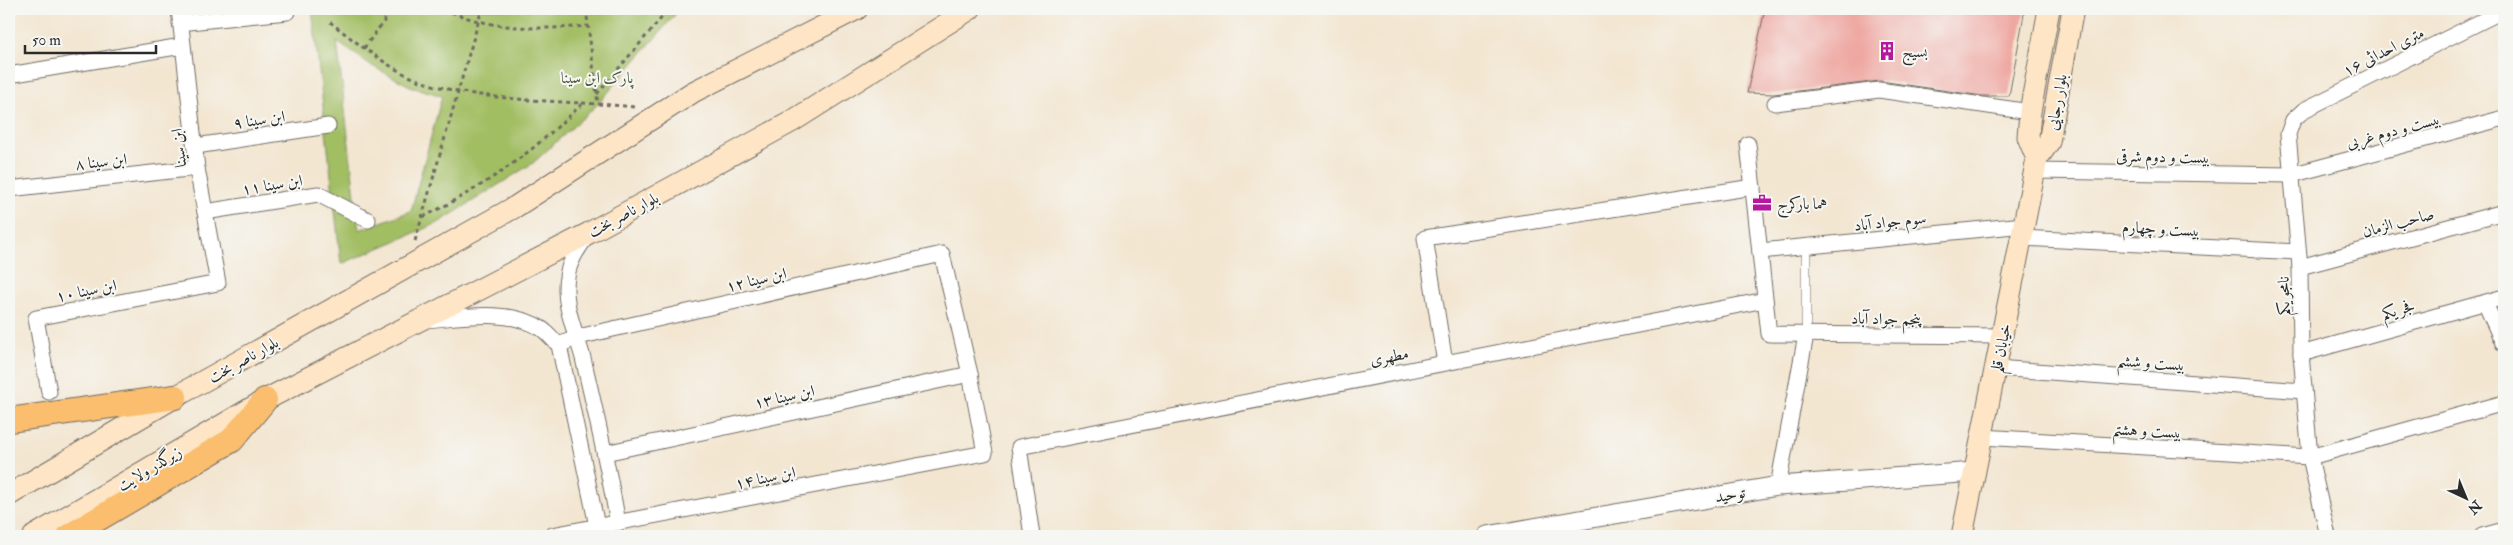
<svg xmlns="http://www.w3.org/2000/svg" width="2513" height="545" font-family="'IM FELL Double Pica',Amiri,serif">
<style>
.green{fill:#a2be64;stroke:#667448;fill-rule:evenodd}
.building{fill:#efa7a2}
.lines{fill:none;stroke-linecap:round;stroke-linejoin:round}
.service-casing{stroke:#716c65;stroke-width:9}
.minor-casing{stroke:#716c65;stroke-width:17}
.tertiary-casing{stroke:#716c65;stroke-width:21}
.secondary-casing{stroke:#716c65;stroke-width:23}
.primary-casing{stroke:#716c65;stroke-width:26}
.path{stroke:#716c65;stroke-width:3;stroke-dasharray:4 4;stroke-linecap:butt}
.service{stroke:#fff;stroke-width:8}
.minor{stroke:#fff;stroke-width:15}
.tertiary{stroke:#fff;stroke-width:19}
.secondary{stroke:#fde5c5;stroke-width:21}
.primary{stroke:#fabe6e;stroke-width:24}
.labels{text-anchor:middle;stroke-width:4;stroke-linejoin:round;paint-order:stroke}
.poi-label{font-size:16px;fill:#2b2b2b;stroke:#f6f6f2;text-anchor:start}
.street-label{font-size:16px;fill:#2b2b2b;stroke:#f6f6f2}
.park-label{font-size:16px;fill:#4f573c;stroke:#f6f6f2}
</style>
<rect width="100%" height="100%" fill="#f6f6f2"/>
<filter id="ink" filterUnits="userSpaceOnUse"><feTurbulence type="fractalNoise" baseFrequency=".02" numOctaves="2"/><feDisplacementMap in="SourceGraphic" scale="10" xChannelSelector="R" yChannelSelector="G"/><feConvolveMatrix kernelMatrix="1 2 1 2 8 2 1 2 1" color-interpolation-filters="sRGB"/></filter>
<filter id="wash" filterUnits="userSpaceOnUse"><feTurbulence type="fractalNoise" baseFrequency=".0096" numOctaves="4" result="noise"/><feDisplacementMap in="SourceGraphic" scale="20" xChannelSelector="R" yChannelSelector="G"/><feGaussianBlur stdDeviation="1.12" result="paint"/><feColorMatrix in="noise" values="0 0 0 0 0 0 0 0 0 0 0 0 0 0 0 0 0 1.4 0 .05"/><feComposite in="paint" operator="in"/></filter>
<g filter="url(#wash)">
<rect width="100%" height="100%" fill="#f3e6d1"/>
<path class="green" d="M312,9H680L598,104L533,163L438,223L341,264ZM337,42L374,67L410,86L442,96L411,211L359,230Z"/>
<g id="blocks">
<path class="building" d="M1765,9H2025L2009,96H1982L1880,81L1774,94L1747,93Z"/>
</g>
</g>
<g filter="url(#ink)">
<use href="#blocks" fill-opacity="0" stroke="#716c65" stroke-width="1"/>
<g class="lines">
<g class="service-casing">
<path id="service" d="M1806,335V246"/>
</g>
<g class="minor-casing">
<g id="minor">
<path d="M180,23L287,12"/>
<path d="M9,75L182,46"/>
<path d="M1775,103L1879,90L2030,112"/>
<path d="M1748,144L1769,334L2002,336"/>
<path d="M196,146L328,126"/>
<path d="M2035,171L2291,175L2504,118"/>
<path d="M9,189L197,168"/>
<path d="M205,212L318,194L368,220"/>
<path d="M587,236C578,249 569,261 567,277C562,304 576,332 583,358C596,413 608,467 618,523"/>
<path d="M2021,238L2298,252"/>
<path d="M1760,251L2024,225"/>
<path d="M2300,267L2504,212"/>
<path d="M2485,303L2504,345"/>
<path d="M426,320C462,317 509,308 542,329C548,333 553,340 559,345L597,526"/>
<path d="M2301,354L2504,297"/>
<path d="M1445,363L1425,238L1753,187"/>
<path d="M1996,368L2304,391"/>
<path d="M49,392L36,318L218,283L197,168L179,9"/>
<path d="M1982,437L2310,457L2504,403"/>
<path d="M605,453L970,374"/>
<path d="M1778,486L1806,335"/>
<path d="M552,535L985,453L970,374L942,254L578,337L559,345"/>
<path d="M1032,536L1019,447L1765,300"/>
<path d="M2328,536L2310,457L2301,354L2300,267L2288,134L2293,120L2304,110L2504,10"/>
<path d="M2482,536L2504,530"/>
</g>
</g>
<g class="tertiary-casing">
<path id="tertiary" d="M1487,536L1778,486L1975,472"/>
</g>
<g class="secondary-casing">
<g id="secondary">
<path d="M2037,159L2028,137L2030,112L2049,9"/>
<path d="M9,495L175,397L515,207L693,92L857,9"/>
<path d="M34,536L265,400L589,233L791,122L970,9"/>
<path d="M1962,536L2037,159L2049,142L2073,9"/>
</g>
</g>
<g class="primary-casing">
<g id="primary">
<path d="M9,420L175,397"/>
<path d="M69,536L232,440L265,400"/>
</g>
</g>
<g class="path">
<path d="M444,9C489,30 540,30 588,26"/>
<path d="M586,9L598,104"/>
<path d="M330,22C356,42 394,73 426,83C488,103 568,100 634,107"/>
<path d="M364,48L393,9"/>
<path d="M597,94L669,9"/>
<path d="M423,217C489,184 531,154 584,102"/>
<path d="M415,241L482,9"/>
</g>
<use href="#service" class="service"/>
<use href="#minor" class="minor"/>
<use href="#tertiary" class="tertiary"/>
<use href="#secondary" class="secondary"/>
<use href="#primary" class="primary"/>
</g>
</g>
<defs>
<g id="building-bare" transform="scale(1.5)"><path d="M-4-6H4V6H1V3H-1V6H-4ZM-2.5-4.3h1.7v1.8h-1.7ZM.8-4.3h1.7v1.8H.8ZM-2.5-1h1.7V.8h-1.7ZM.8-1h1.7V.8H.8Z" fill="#b5179e" stroke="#f6f6f2" stroke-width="2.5" paint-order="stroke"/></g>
<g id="office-bare" transform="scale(1.5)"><path d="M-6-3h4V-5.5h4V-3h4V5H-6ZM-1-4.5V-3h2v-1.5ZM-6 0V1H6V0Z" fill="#b5179e" stroke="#f6f6f2" stroke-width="2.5" paint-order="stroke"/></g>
</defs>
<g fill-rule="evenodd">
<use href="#building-bare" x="1887" y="51"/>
<use href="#office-bare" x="1762" y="203"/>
</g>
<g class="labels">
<g class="poi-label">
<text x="1902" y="57">بسیج</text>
<text x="1777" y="209">هما بارکرج</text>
</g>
<g class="street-label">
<text transform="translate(2383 51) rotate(-27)" y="6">۱۶ متری احداثی</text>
<text transform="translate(2056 102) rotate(-80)" y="6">بلوار رجایی</text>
<text transform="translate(259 119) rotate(-8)" y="6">ابن سینا ۹</text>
<text transform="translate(2393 130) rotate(-15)" y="6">بیست و دوم غربی</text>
<text transform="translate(178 148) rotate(-97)" y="6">ابن سینا</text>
<text transform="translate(2163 156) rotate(1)" y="6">بیست و دوم شرقی</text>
<text transform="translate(101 161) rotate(-6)" y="6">ابن سینا ۸</text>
<text transform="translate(272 184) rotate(-9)" y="6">ابن سینا ۱۱</text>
<text transform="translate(623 214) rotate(-28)" y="6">بلوار ناصر بخت</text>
<text transform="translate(1890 221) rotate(-6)" y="6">سوم جواد آباد</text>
<text transform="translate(2398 222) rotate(-15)" y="6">صاحب الزمان</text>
<text transform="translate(2161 228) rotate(3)" y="6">بیست و چهارم</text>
<text transform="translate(756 279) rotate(-13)" y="6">ابن سینا ۱۲</text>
<text transform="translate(86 290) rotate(-11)" y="6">ابن سینا ۱۰</text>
<text transform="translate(2283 296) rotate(-91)" y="6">نامجو یکم</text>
<text transform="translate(2398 309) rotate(-16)" y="6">فجر یکم</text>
<text transform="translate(1886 318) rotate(1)" y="6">پنجم جواد آباد</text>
<text transform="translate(2000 348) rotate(-79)" y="6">خیابان قلم</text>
<text transform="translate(1389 356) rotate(-11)" y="6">مطهری</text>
<text transform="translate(243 359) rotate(-29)" y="6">بلوار ناصر بخت</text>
<text transform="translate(2151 362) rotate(4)" y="6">بیست و ششم</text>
<text transform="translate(784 396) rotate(-12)" y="6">ابن سینا ۱۳</text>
<text transform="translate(2147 430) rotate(3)" y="6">بیست و هشتم</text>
<text transform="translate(149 468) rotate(-31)" y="6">زیرگذر ولایت</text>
<text transform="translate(765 477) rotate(-11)" y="6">ابن سینا ۱۴</text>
<text transform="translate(1730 494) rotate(-10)" y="6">توحید</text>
</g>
<g class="park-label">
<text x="597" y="83">پارک ابن سینا</text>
</g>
</g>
<rect width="2513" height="545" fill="none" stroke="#f6f6f2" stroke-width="30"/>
<g transform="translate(2466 498) rotate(136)" stroke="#f6f6f2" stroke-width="4" paint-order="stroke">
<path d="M0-4L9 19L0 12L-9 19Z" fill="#2b2b2b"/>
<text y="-8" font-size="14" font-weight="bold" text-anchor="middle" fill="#2b2b2b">N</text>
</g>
<path d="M25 45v8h131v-8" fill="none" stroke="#2b2b2b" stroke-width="2.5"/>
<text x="32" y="45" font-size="15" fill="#2b2b2b" stroke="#f6f6f2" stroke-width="4" paint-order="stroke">50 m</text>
</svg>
